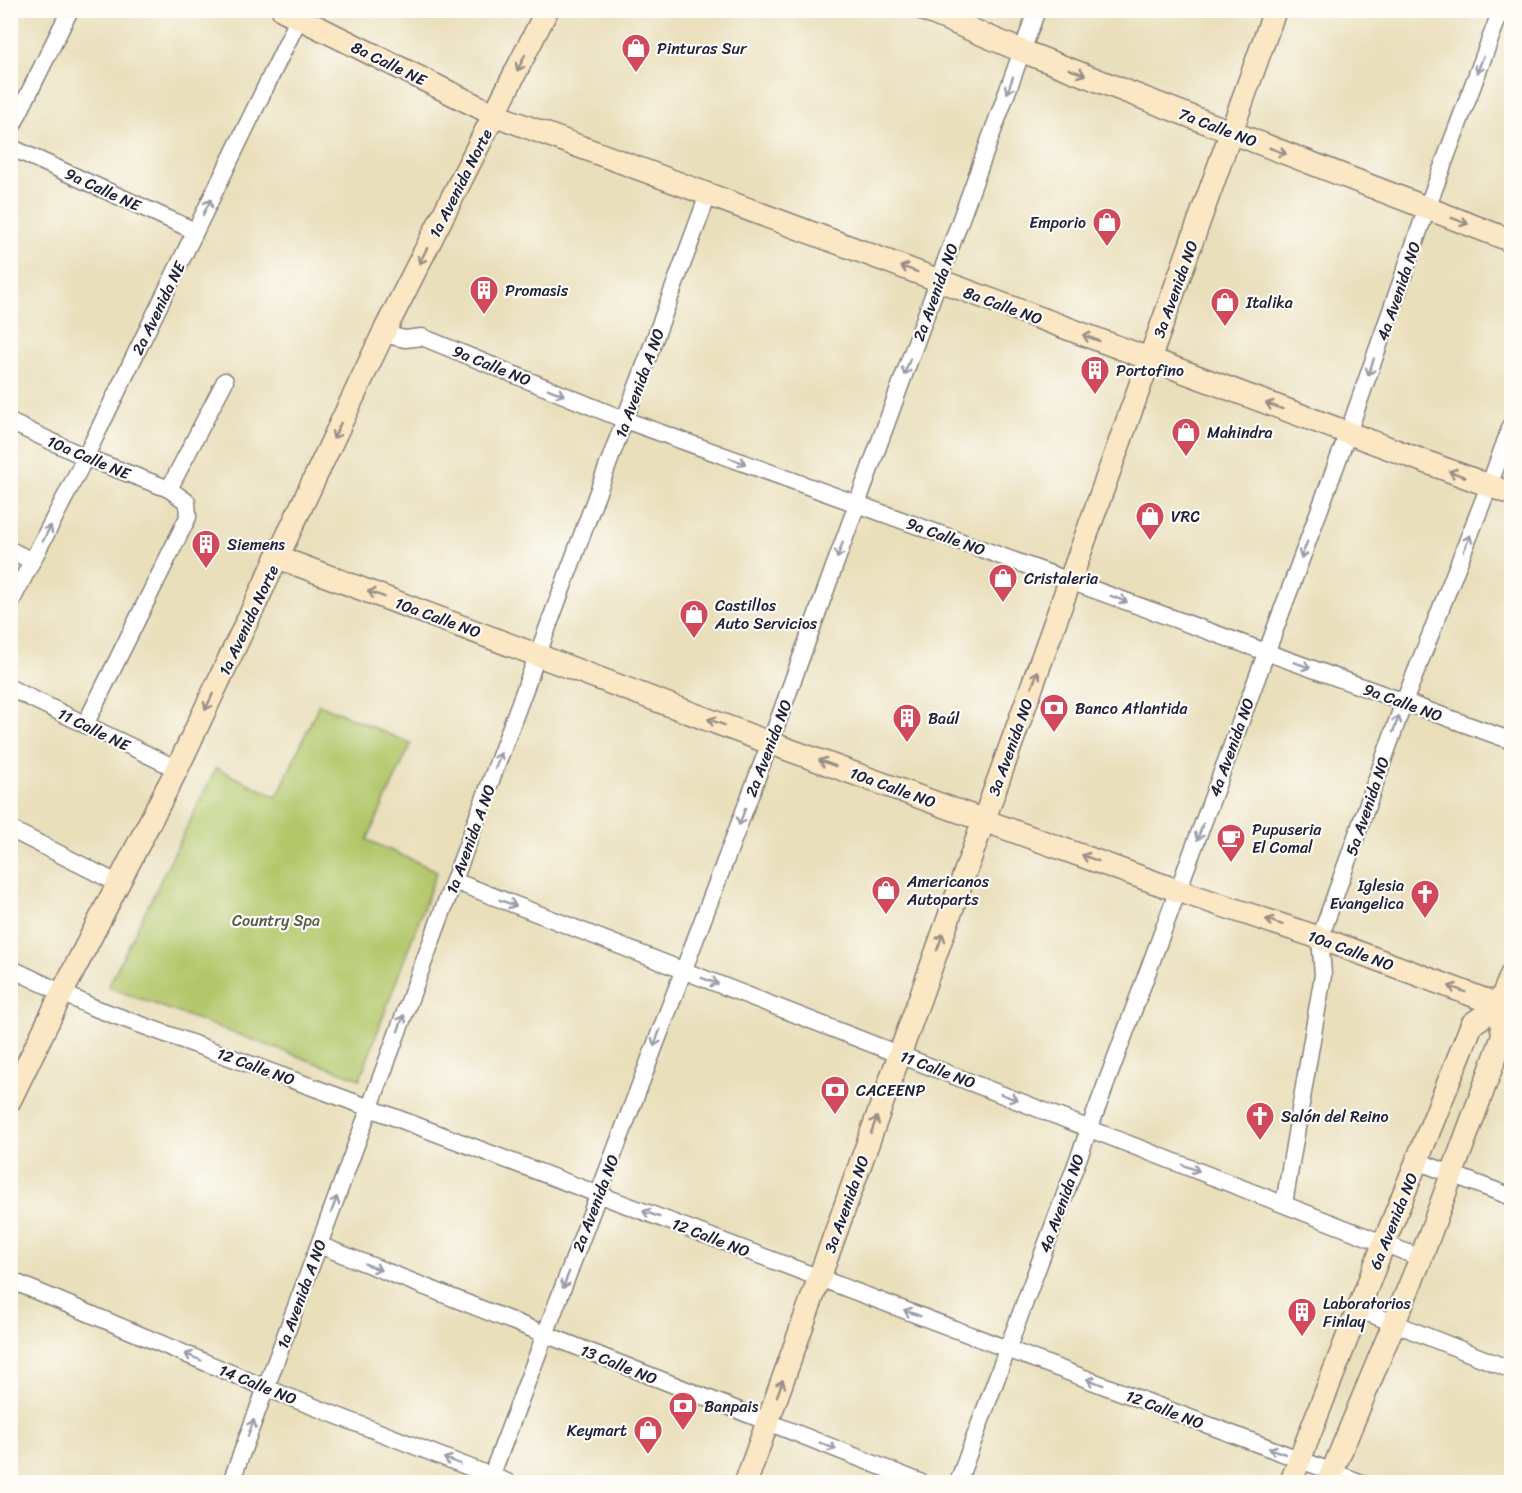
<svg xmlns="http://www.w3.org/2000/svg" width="1522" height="1493" font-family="Sriracha,sans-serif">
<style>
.green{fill:#b3c76b;stroke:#6a7453;stroke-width:1.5}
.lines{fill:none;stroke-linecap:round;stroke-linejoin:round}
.street-casing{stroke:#86807b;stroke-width:19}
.secondary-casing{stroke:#86807b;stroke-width:25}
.street{stroke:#fff;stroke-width:16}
.secondary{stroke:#fbe7c3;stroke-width:22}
.oneway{stroke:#998e86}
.oneway2{stroke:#9c9ca7}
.labels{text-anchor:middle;stroke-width:4.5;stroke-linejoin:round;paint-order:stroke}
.poi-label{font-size:16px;fill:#22223b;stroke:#fdfcf7;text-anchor:start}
.street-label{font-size:16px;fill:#22223b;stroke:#fdfcf7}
.park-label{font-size:16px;fill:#555c4c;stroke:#fdfcf7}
</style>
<rect width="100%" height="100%" fill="#fdfcf7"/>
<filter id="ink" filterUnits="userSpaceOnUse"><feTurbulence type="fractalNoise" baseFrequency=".0167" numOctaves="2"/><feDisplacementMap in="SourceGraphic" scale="12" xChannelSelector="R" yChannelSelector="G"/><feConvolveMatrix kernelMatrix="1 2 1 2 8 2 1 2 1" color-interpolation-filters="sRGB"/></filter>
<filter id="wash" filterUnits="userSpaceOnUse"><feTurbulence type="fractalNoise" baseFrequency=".008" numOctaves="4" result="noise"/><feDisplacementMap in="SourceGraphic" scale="24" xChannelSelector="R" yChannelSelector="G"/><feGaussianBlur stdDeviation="1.35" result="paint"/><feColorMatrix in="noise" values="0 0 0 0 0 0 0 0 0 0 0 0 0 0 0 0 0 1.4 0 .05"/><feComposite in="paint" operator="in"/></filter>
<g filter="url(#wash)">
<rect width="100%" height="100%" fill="#eadfbb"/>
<path class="green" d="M319,704L411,744L367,840L437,871L360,1079L108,987L216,768L277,797Z"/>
</g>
<g filter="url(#ink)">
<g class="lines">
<g class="street-casing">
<g id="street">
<path d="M10,131L70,10"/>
<path d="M10,147L195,231"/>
<path d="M383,334L405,339L422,337L625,420L1512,741"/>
<path d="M10,422L85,457L169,489L187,502L188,517L85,725"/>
<path d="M169,489L225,381"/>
<path d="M10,550L32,561"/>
<path d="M10,604L81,466L303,10"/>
<path d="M10,688L177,769"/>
<path d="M10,829L119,884"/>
<path d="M454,881L1421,1258"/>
<path d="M10,968L92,1007L370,1108L1359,1482"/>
<path d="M1417,1161L1512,1197"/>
<path d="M1284,1204L1323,975L1320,938L1404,702L1489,486L1512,423"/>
<path d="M319,1245L920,1482"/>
<path d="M10,1280L266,1388L507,1482"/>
<path d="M1358,1309L1512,1370"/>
<path d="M231,1482L708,195"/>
<path d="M489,1482L770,743L1037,10"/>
<path d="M958,1482L1348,433L1427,208L1501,10"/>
</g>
</g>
<g class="secondary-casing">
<g id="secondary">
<path d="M283,10L495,115L1512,494"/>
<path d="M925,10L1022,51L1512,241"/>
<path d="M277,557L770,743L1179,891L1320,938L1512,1010"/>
<path d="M10,1100L62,993L177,769L383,334L547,10"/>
<path d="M746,1482L1275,10"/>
<path d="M1291,1482L1384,1243L1472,1024L1499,1005"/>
<path d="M1328,1482L1421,1258L1503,1036L1499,1005L1512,973"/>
</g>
</g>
<use href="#street" class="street"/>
<use href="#secondary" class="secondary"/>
</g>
<defs><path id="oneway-shaft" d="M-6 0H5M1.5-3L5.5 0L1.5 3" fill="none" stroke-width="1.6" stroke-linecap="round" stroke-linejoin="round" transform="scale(1.5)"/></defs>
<g class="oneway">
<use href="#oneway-shaft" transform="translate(521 63) rotate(116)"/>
<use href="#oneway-shaft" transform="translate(1077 72) rotate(21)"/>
<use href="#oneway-shaft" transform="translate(1278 151) rotate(21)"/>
<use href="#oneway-shaft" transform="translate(1460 221) rotate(21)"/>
<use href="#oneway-shaft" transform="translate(423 256) rotate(117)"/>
<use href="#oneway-shaft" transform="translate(909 269) rotate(-160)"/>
<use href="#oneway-shaft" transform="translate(1091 338) rotate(-160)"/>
<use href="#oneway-shaft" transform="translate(1274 406) rotate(-160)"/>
<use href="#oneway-shaft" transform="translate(337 431) rotate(115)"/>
<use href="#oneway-shaft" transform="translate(1457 474) rotate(-159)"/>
<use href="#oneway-shaft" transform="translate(376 594) rotate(-160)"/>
<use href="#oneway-shaft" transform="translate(1035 679) rotate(-70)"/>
<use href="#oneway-shaft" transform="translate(209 702) rotate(115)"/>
<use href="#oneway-shaft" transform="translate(716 722) rotate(-159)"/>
<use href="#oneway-shaft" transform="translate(827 763) rotate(-160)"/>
<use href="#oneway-shaft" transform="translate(1090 858) rotate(-160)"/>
<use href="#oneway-shaft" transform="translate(1274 922) rotate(-162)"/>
<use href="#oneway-shaft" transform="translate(940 942) rotate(-70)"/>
<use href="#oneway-shaft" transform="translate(1457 989) rotate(-159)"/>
<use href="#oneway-shaft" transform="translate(874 1125) rotate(-70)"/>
<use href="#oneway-shaft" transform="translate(780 1388) rotate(-70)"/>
</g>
<g class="oneway2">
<use href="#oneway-shaft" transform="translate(1480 65) rotate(111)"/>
<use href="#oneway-shaft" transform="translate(1010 85) rotate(110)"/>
<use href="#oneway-shaft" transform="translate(207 207) rotate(-63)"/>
<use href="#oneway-shaft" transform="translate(907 367) rotate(110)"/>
<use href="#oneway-shaft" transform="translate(1371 367) rotate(109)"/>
<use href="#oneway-shaft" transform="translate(556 392) rotate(22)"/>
<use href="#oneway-shaft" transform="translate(738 461) rotate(20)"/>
<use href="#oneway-shaft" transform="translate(47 533) rotate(-63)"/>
<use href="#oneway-shaft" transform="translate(1467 543) rotate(-68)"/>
<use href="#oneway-shaft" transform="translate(840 550) rotate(110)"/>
<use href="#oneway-shaft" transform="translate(1304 550) rotate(111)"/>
<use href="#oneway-shaft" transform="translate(1119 599) rotate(20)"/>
<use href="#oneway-shaft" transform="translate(1302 665) rotate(20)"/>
<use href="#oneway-shaft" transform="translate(1396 724) rotate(-70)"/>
<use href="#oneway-shaft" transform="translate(498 761) rotate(-70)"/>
<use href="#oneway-shaft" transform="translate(742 817) rotate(111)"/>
<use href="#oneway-shaft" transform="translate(1200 832) rotate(110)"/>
<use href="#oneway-shaft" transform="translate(508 903) rotate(21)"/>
<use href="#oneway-shaft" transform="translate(710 981) rotate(21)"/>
<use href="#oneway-shaft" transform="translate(401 1023) rotate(-70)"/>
<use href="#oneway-shaft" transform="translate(657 1038) rotate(110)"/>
<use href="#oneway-shaft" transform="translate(1009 1097) rotate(21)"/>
<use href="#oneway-shaft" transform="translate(1191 1168) rotate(21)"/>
<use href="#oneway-shaft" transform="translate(334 1205) rotate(-70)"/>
<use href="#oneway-shaft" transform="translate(651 1214) rotate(-159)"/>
<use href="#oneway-shaft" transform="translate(373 1267) rotate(22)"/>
<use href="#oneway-shaft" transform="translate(566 1280) rotate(111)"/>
<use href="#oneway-shaft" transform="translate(912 1313) rotate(-159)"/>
<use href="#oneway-shaft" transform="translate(193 1357) rotate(-157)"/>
<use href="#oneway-shaft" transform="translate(1095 1382) rotate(-159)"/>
<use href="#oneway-shaft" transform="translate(251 1428) rotate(-70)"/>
<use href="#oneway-shaft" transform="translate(828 1446) rotate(22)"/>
<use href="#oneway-shaft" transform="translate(1277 1451) rotate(-159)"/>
<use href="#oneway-shaft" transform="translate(452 1461) rotate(-159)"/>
</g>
</g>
<defs>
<g id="shop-pin" transform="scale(1.5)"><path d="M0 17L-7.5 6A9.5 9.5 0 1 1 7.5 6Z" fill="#d1495b" stroke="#fdfcf7"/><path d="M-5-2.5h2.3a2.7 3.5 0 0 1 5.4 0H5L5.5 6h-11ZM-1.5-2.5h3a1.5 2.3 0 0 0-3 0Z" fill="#fff"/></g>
<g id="building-pin" transform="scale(1.5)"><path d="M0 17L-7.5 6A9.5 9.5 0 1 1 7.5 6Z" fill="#d1495b" stroke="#fdfcf7"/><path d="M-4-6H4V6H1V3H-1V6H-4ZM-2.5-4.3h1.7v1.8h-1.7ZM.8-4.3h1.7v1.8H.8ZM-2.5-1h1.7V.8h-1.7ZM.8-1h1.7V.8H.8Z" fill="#fff"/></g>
<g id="bank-pin" transform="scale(1.5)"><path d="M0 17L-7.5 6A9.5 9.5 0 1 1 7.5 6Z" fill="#d1495b" stroke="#fdfcf7"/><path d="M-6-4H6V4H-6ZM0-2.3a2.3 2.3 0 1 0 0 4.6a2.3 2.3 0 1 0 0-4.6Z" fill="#fff"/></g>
<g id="cafe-pin" transform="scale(1.5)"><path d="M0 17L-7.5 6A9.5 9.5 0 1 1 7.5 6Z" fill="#d1495b" stroke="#fdfcf7"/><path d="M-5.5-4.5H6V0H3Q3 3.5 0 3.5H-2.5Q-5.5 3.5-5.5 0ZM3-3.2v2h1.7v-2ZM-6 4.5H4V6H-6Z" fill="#fff"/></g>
<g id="church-pin" transform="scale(1.5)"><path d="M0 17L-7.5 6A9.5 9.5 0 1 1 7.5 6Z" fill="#d1495b" stroke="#fdfcf7"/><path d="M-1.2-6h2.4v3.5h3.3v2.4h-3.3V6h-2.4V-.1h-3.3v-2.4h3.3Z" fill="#fff"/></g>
</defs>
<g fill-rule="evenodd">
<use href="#shop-pin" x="636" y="48"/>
<use href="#shop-pin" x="1107" y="222"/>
<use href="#building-pin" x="484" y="290"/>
<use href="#shop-pin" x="1225" y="302"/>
<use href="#building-pin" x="1095" y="370"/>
<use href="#shop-pin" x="1186" y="432"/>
<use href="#shop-pin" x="1150" y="516"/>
<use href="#building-pin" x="206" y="544"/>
<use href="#shop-pin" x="1003" y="578"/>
<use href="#shop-pin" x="694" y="614"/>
<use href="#bank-pin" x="1054" y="708"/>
<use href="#building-pin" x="907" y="718"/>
<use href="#cafe-pin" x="1231" y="838"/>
<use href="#shop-pin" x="886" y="890"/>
<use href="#church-pin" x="1425" y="894"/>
<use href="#bank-pin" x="835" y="1090"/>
<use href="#church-pin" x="1260" y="1116"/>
<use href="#building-pin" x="1302" y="1312"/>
<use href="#bank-pin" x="683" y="1406"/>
<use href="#shop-pin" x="648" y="1430"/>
</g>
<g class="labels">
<g class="poi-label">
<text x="657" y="54">Pinturas Sur</text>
<text x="1086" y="228" text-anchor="end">Emporio</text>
<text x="505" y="296">Promasis</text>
<text x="1246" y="308">Italika</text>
<text x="1116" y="376">Portofino</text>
<text x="1207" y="438">Mahindra</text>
<text x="1171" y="522">VRC</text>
<text x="227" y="550">Siemens</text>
<text x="1024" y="584">Cristaleria</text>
<text x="715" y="611">Castillos<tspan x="715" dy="18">Auto Servicios</tspan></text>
<text x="1075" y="714">Banco Atlantida</text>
<text x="928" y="724">Baúl</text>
<text x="1252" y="835">Pupuseria<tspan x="1252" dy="18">El Comal</tspan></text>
<text x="907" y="887">Americanos<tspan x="907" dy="18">Autoparts</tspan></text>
<text x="1404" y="891" text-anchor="end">Iglesia<tspan x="1404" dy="18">Evangelica</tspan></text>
<text x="856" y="1096">CACEENP</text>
<text x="1281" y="1122">Salón del Reino</text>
<text x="1323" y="1309">Laboratorios<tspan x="1323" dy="18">Finlay</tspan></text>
<text x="704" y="1412">Banpais</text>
<text x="627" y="1436" text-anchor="end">Keymart</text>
</g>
<g class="street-label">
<text transform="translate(389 63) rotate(26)" y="6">8a Calle NE</text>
<text transform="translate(1218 127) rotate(21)" y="6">7a Calle NO</text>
<text transform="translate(460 183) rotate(-63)" y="6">1a Avenida Norte</text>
<text transform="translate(103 189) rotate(25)" y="6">9a Calle NE</text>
<text transform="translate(1175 289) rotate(-70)" y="6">3a Avenida NO</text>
<text transform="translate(1398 291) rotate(-71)" y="6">4a Avenida NO</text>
<text transform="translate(935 292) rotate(-70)" y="6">2a Avenida NO</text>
<text transform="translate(1003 305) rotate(20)" y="6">8a Calle NO</text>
<text transform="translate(158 308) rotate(-64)" y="6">2a Avenida NE</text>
<text transform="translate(492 365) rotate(22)" y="6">9a Calle NO</text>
<text transform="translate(639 383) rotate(-70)" y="6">1a Avenida A NO</text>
<text transform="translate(89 457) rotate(23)" y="6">10a Calle NE</text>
<text transform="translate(946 536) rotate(20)" y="6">9a Calle NO</text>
<text transform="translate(438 617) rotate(20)" y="6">10a Calle NO</text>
<text transform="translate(248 620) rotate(-65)" y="6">1a Avenida Norte</text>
<text transform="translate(1403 702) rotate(20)" y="6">9a Calle NO</text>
<text transform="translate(94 729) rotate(26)" y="6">11 Calle NE</text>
<text transform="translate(1010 747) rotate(-70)" y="6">3a Avenida NO</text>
<text transform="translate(1231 747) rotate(-70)" y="6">4a Avenida NO</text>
<text transform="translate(768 748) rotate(-69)" y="6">2a Avenida NO</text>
<text transform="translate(893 787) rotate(20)" y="6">10a Calle NO</text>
<text transform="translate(1367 806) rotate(-71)" y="6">5a Avenida NO</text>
<text transform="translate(470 839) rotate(-70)" y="6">1a Avenida A NO</text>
<text transform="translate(1351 950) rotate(20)" y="6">10a Calle NO</text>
<text transform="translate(256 1066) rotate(20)" y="6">12 Calle NO</text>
<text transform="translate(938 1069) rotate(21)" y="6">11 Calle NO</text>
<text transform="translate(595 1203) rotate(-69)" y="6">2a Avenida NO</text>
<text transform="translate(1061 1203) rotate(-70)" y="6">4a Avenida NO</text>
<text transform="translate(846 1204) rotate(-70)" y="6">3a Avenida NO</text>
<text transform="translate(1393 1221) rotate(-68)" y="6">6a Avenida NO</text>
<text transform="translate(711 1237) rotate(21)" y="6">12 Calle NO</text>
<text transform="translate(301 1294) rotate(-70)" y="6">1a Avenida A NO</text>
<text transform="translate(619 1364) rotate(22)" y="6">13 Calle NO</text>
<text transform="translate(258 1384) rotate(22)" y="6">14 Calle NO</text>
<text transform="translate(1165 1409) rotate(21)" y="6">12 Calle NO</text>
</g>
<g class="park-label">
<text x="276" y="926">Country Spa</text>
</g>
</g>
<rect width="1522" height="1493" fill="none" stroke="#fdfcf7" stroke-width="36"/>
</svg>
